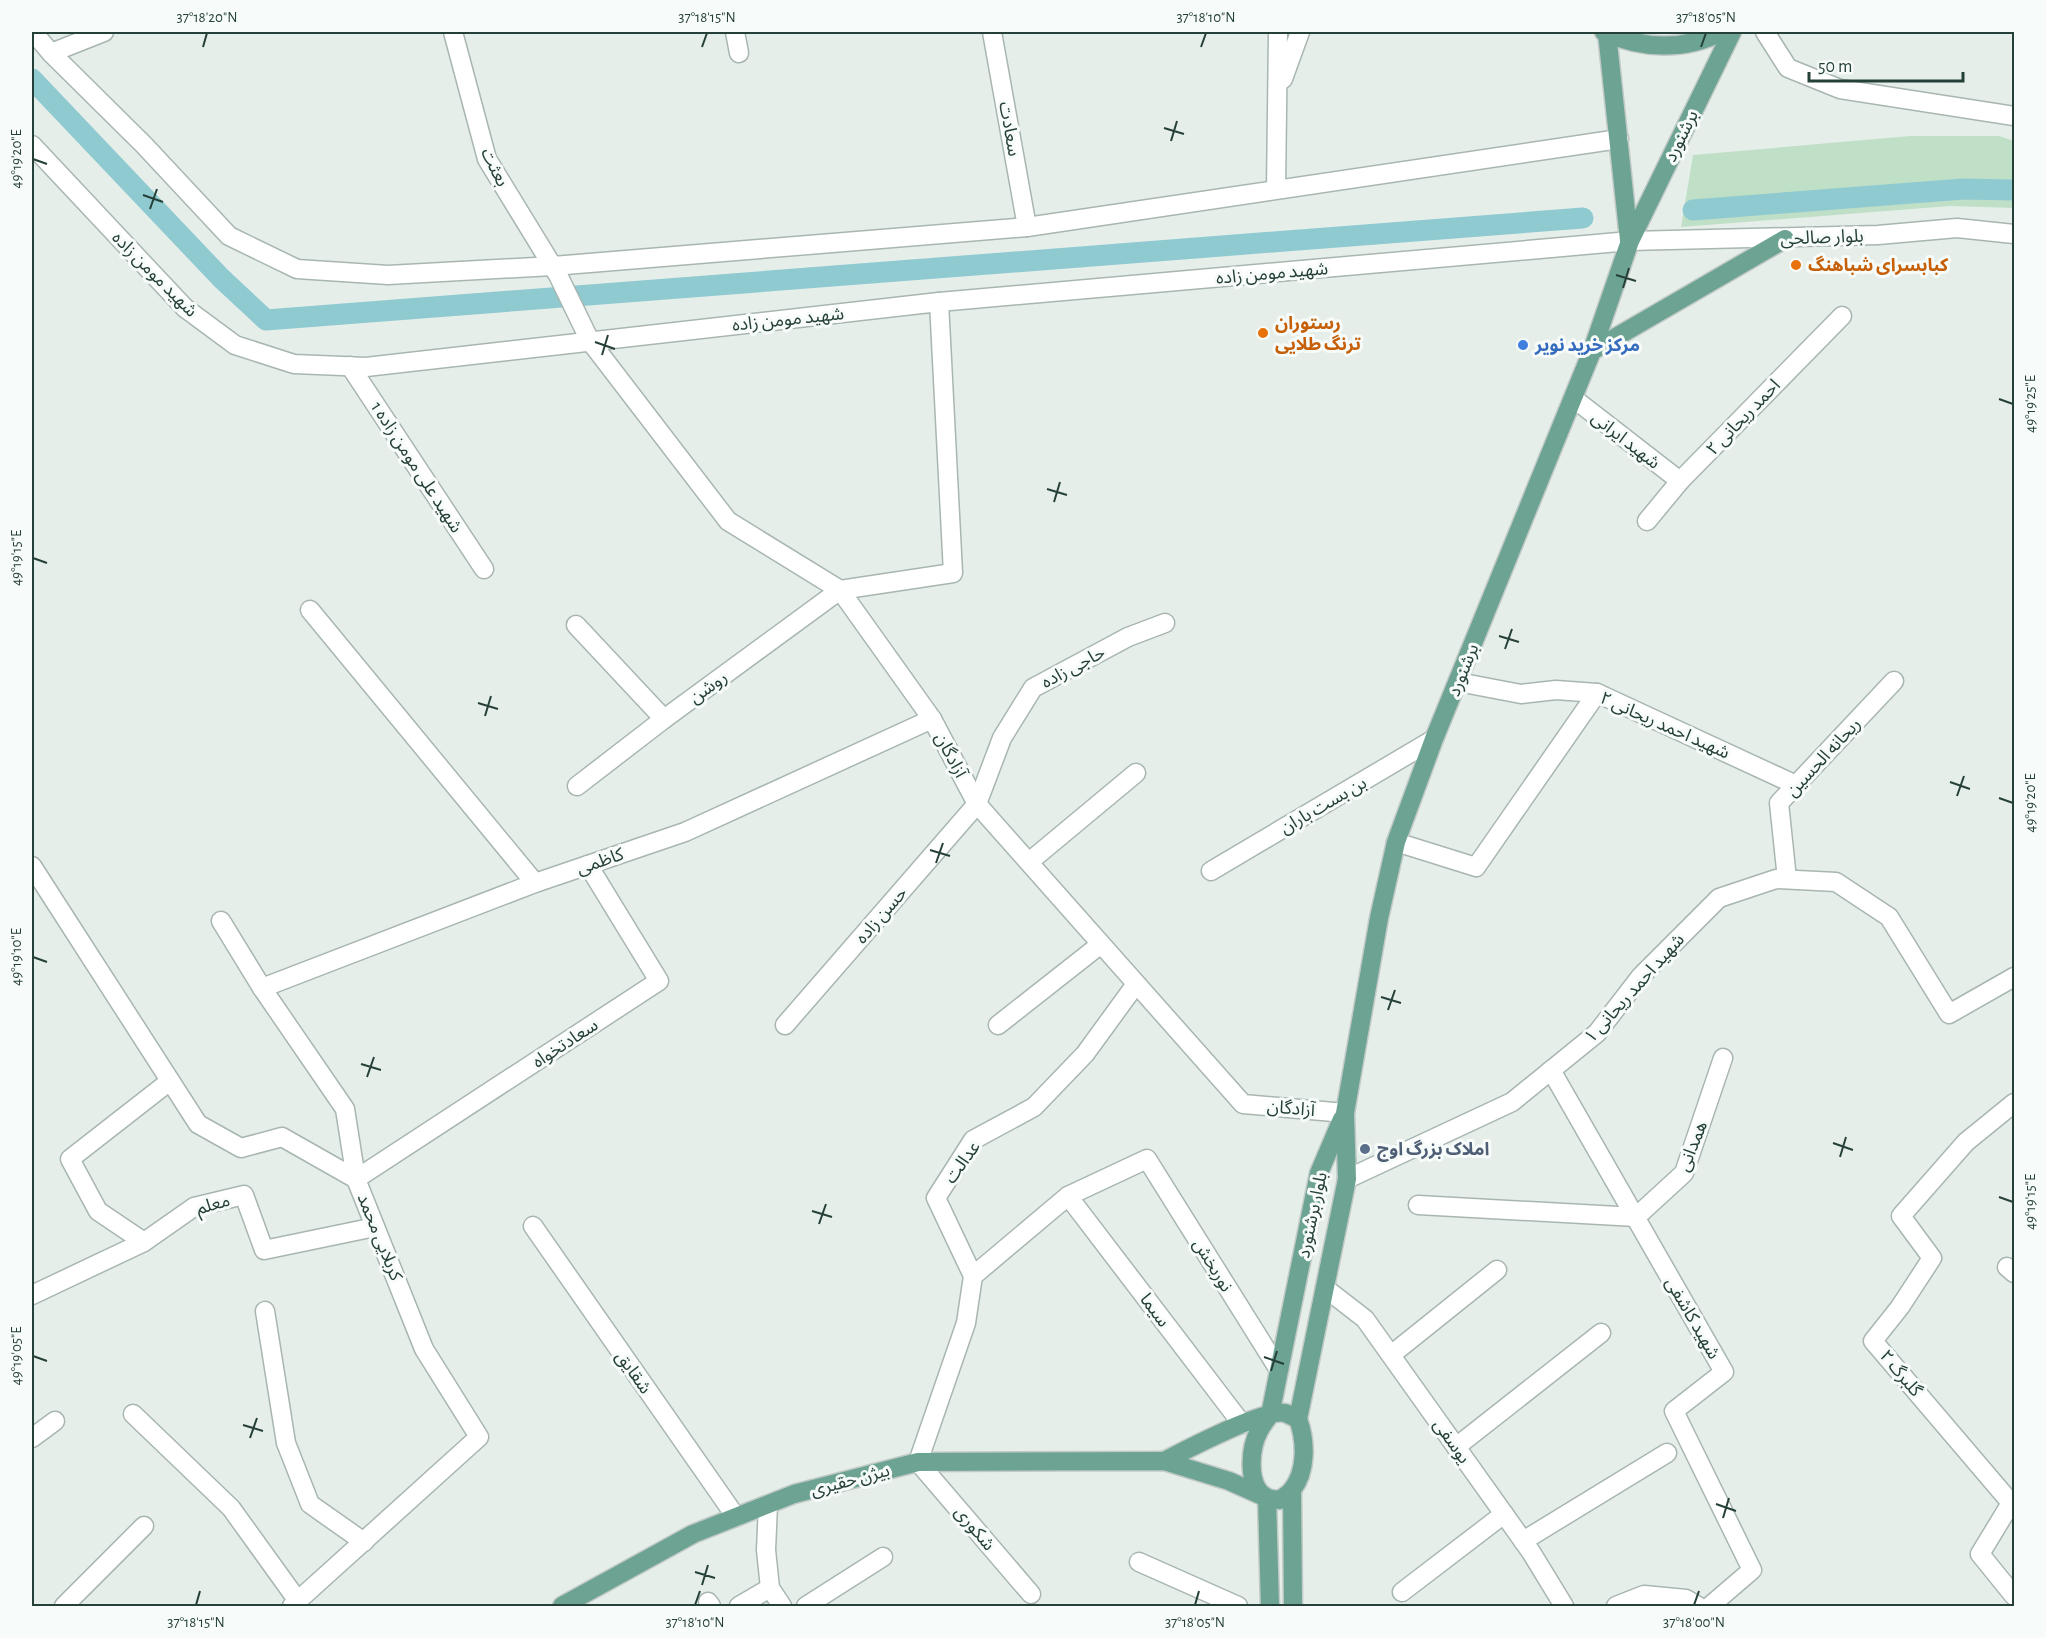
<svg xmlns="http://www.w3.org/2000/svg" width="2046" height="1638" font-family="'Alegreya Sans','Noto Sans Arabic',sans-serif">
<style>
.green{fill:#c0dfc7}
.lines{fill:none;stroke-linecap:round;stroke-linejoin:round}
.canal{stroke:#90cad1;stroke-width:21}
.minor-casing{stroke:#a8b6b1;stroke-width:21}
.major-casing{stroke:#c2cac7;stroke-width:21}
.minor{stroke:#fff;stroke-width:18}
.major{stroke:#6ca392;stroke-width:18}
.ticks{fill:none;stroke:#254038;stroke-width:2}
.food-dot{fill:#e8710a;stroke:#f7fbf9;stroke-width:2}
.shop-dot{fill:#3f7fe0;stroke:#f7fbf9;stroke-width:2}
.service-dot{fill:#5c6f8a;stroke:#f7fbf9;stroke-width:2}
.labels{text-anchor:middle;stroke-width:6;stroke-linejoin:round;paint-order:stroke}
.street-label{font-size:18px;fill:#254038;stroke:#f7fbf9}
.food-label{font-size:18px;font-weight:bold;fill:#c56008;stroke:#f7fbf9;text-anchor:start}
.shop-label{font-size:18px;font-weight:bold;fill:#366cbe;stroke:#f7fbf9;text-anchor:start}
.service-label{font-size:18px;font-weight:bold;fill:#4e5e75;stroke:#f7fbf9;text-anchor:start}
.neatline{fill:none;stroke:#254038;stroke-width:2}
.ticks-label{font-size:15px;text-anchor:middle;fill:#254038}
</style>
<rect width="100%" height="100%" fill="#e6eeea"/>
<path class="green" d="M1910,136H1999L2014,141V208L1950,206L1681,227L1693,155Z"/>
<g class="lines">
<g class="canal">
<path d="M32,79L221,278L266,320L1583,218"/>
<path d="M1693,210L1963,189L2014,190"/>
</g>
<g class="minor-casing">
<g id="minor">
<path d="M33,32L51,53L144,145L229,236L297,269L388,275L553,266L1027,227L1619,139"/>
<path d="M453,32L487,159L558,275L590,341L728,521L840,590L932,719L977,804L1243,1104L1345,1113"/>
<path d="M735,32L739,53"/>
<path d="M992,32L1027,227"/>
<path d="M1765,32L1788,68L1840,89L2014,116"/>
<path d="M51,53L104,32"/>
<path d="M1283,79L1300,32"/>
<path d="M32,145L185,308L235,345L294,364L366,367L939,302L1630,241L1878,235L1957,228L2014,234"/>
<path d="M1276,189L1278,32"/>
<path d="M350,366L484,569"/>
<path d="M1573,398L1680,481"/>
<path d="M1647,521L1680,481L1842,316"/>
<path d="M310,610L535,883"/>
<path d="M576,625L664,719"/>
<path d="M1458,682L1521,694L1556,690L1597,693L1796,785"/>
<path d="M577,786L664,719L840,590L953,573L939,302"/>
<path d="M1396,842L1476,867L1597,693"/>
<path d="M1029,862L1136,773"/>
<path d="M32,866L198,1124L241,1148L282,1137L356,1179L424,1349L479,1437L292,1606"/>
<path d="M1211,871L1434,739"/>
<path d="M1787,879L1779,803L1894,681"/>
<path d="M221,921L262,988L345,1109L356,1179L659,981L588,865"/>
<path d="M262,988L535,883L685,832L932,719"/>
<path d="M785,1025L977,804L1002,738L1033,688L1128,637L1165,623"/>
<path d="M998,1025L1101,944"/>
<path d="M1551,1070L1724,1372L1674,1411L1752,1570L1710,1606"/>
<path d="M2014,1103L1966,1142L1901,1216L1932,1258L1900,1307L1873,1341L2011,1503L1980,1554L2014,1596"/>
<path d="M1347,1179L1512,1102L1597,1033L1641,976L1719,898L1776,879L1836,882L1889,917L1949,1014L2014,977"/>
<path d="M1068,1196L1242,1424"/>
<path d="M1418,1205L1636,1217L1684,1173L1723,1058"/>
<path d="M533,1226L736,1517"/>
<path d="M144,1242L98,1211L70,1159L170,1081"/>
<path d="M2007,1267L2014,1273"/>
<path d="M973,1276L1068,1196L1147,1159L1279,1370"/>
<path d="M1325,1288L1365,1319L1531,1552L1564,1606"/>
<path d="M32,1295L144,1242L194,1207L244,1195L264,1250L375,1227"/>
<path d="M265,1311L286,1443L310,1504L364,1542"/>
<path d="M1391,1355L1497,1270"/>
<path d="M133,1414L231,1508L298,1601"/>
<path d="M32,1438L55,1421"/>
<path d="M1456,1447L1601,1333"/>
<path d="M768,1505L766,1550L770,1588L782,1606"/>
<path d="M1523,1541L1667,1453"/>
<path d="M1139,1562L1238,1606"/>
<path d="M1402,1592L1504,1514"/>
<path d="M1031,1594L918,1462L966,1323L973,1276L936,1198L973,1140L1034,1107L1085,1054L1136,984"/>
<path d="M708,1602L711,1606"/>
<path d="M64,1606L144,1526"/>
<path d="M739,1606L770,1588"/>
<path d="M806,1606L883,1557"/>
<path d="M1616,1606L1644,1595L1686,1599L1698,1606"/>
</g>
</g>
<g class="major-casing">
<g id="major">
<path d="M1604,32C1641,49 1685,51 1721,32"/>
<path d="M1607,33L1629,240"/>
<path d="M1592,351L1785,239"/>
<path d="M1298,1419L1347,1179L1345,1113L1379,918L1396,842L1434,739L1592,351L1630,241L1732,32"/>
<path d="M1164,1461C1186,1450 1265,1408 1285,1413C1289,1414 1294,1418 1298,1419C1306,1441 1307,1471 1292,1490C1289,1494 1284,1497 1280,1500C1276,1499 1270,1500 1266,1497C1246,1486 1250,1448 1259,1431C1262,1425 1266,1420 1270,1415L1319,1173L1342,1119"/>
<path d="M1292,1490L1293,1606"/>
<path d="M562,1606L693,1534L794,1494L918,1462L1164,1461L1229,1481L1267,1498L1270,1606"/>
</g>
</g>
<use href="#minor" class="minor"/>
<use href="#major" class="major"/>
</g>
<path class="ticks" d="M203,47L207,33M702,47L707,33M1201,47L1206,33M1701,47L1706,33M1164,128L1184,134M1171,141L1177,121M33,159L47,164M143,195L163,202M150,209L157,189M1616,275L1636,281M1623,288L1629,268M595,342L615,349M602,355L608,335M1999,399L2013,404M1047,489L1067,495M1054,502L1060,482M33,558L47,563M1499,636L1519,642M1505,649L1512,629M478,703L498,709M485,716L491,696M1950,782L1970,789M1957,796L1964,776M1999,798L2013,803M930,850L950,856M936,863L943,843M33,957L47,962M1381,997L1401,1003M1388,1010L1395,990M361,1064L381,1070M367,1077L374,1057M1833,1143L1853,1150M1840,1157L1846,1137M1999,1197L2013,1202M812,1211L832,1217M819,1224L826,1204M33,1356L47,1361M1264,1357L1284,1364M1271,1371L1277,1351M243,1425L263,1431M250,1438L257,1418M1716,1504L1736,1511M1723,1518L1729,1498M695,1572L715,1578M702,1585L708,1565M196,1605L200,1591M695,1605L700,1591M1195,1605L1199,1591M1694,1605L1699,1591"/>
<g class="food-dot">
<circle cx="1796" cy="265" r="6"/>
<circle cx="1263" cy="333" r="6"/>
</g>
<circle class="shop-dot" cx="1523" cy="345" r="6"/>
<circle class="service-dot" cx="1365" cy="1149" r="6"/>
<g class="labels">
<g class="street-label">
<text transform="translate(1010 129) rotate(80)" y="6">سعادت</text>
<text transform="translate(1681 136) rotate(-64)" y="6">برشنورد</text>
<text transform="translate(495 167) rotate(64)" y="6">بعثت</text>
<text transform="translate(1822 237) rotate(-2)" y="6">بلوار صالحی</text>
<text transform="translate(1272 273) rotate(-5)" y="6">شهید مومن زاده</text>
<text transform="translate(155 274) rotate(45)" y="6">شهید مومن زاده</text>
<text transform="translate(788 319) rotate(-6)" y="6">شهید مومن زاده</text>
<text transform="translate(1743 417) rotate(-46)" y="6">احمد ریحانی ۲</text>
<text transform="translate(1626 440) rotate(38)" y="6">شهید ایرانی</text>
<text transform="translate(417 467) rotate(57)" y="6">شهید علی مومن زاده 1</text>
<text transform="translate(1073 667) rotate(-28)" y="6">حاجی زاده</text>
<text transform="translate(1463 670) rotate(-68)" y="6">برشنورد</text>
<text transform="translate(708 687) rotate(-36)" y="6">روشن</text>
<text transform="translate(1665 725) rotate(24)" y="6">شهید احمد ریحانی ۲</text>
<text transform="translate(951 755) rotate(62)" y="6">آزادگان</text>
<text transform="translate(1823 757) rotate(-47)" y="6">ریحانه الحسین</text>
<text transform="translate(1323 805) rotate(-30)" y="6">بن بست باران</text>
<text transform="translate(600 861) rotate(-19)" y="6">کاظمی</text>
<text transform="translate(881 915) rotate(-49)" y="6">حسن زاده</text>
<text transform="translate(1634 988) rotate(-48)" y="6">شهید احمد ریحانی ۱</text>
<text transform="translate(565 1043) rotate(-33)" y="6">سعادتخواه</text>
<text transform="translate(1291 1108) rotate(5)" y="6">آزادگان</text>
<text transform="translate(1692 1146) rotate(-68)" y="6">همدانی</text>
<text transform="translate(962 1162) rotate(-54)" y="6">عدالت</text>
<text transform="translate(213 1204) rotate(-16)" y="6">معلم</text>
<text transform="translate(1312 1215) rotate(-78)" y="6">بلوار برشنورد</text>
<text transform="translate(380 1237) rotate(68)" y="6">کربلایی محمد</text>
<text transform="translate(1213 1265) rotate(58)" y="6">نوربخش</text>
<text transform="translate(1155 1310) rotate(53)" y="6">سیما</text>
<text transform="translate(1693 1318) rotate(60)" y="6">شهید کاشفی</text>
<text transform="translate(634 1372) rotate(55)" y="6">شقایق</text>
<text transform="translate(1901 1373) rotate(50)" y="6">گلبرگ ۲</text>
<text transform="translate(1452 1441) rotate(55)" y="6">یوسفی</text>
<text transform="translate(850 1480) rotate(-15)" y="6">بیژن حقیری</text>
<text transform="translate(975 1528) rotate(50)" y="6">شکوری</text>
</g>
<g class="food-label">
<text x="1808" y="271">کبابسرای شباهنگ</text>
<text x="1275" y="329">رستوران<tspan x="1275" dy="21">ترنگ طلایی</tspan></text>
</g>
<g class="shop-label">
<text x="1535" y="351">مرکز خرید نویر</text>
</g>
<g class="service-label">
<text x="1377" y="1155">املاک بزرگ اوج</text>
</g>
</g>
<rect width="2046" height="1638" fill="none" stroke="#f7fbf9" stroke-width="66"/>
<path d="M1809 72v9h154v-9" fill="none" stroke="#254038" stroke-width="3"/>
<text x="1818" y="72" font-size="18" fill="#254038" stroke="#f7fbf9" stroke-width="4.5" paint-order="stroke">50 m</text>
<rect x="33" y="33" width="1980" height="1572" class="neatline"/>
<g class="ticks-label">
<text x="207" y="22">37°18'20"N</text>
<text x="707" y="22">37°18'15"N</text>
<text x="1206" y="22">37°18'10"N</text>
<text x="1706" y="22">37°18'05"N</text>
<text transform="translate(16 159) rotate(-90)" y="5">49°19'20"E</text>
<text transform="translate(2030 404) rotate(-90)" y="5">49°19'25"E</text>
<text transform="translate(16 558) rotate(-90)" y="5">49°19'15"E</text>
<text transform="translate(2030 803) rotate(-90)" y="5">49°19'20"E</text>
<text transform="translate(16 957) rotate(-90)" y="5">49°19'10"E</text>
<text transform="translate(2030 1202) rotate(-90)" y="5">49°19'15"E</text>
<text transform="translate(16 1356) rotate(-90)" y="5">49°19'05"E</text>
<text x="196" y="1627">37°18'15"N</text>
<text x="695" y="1627">37°18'10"N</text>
<text x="1195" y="1627">37°18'05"N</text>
<text x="1694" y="1627">37°18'00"N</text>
</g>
</svg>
